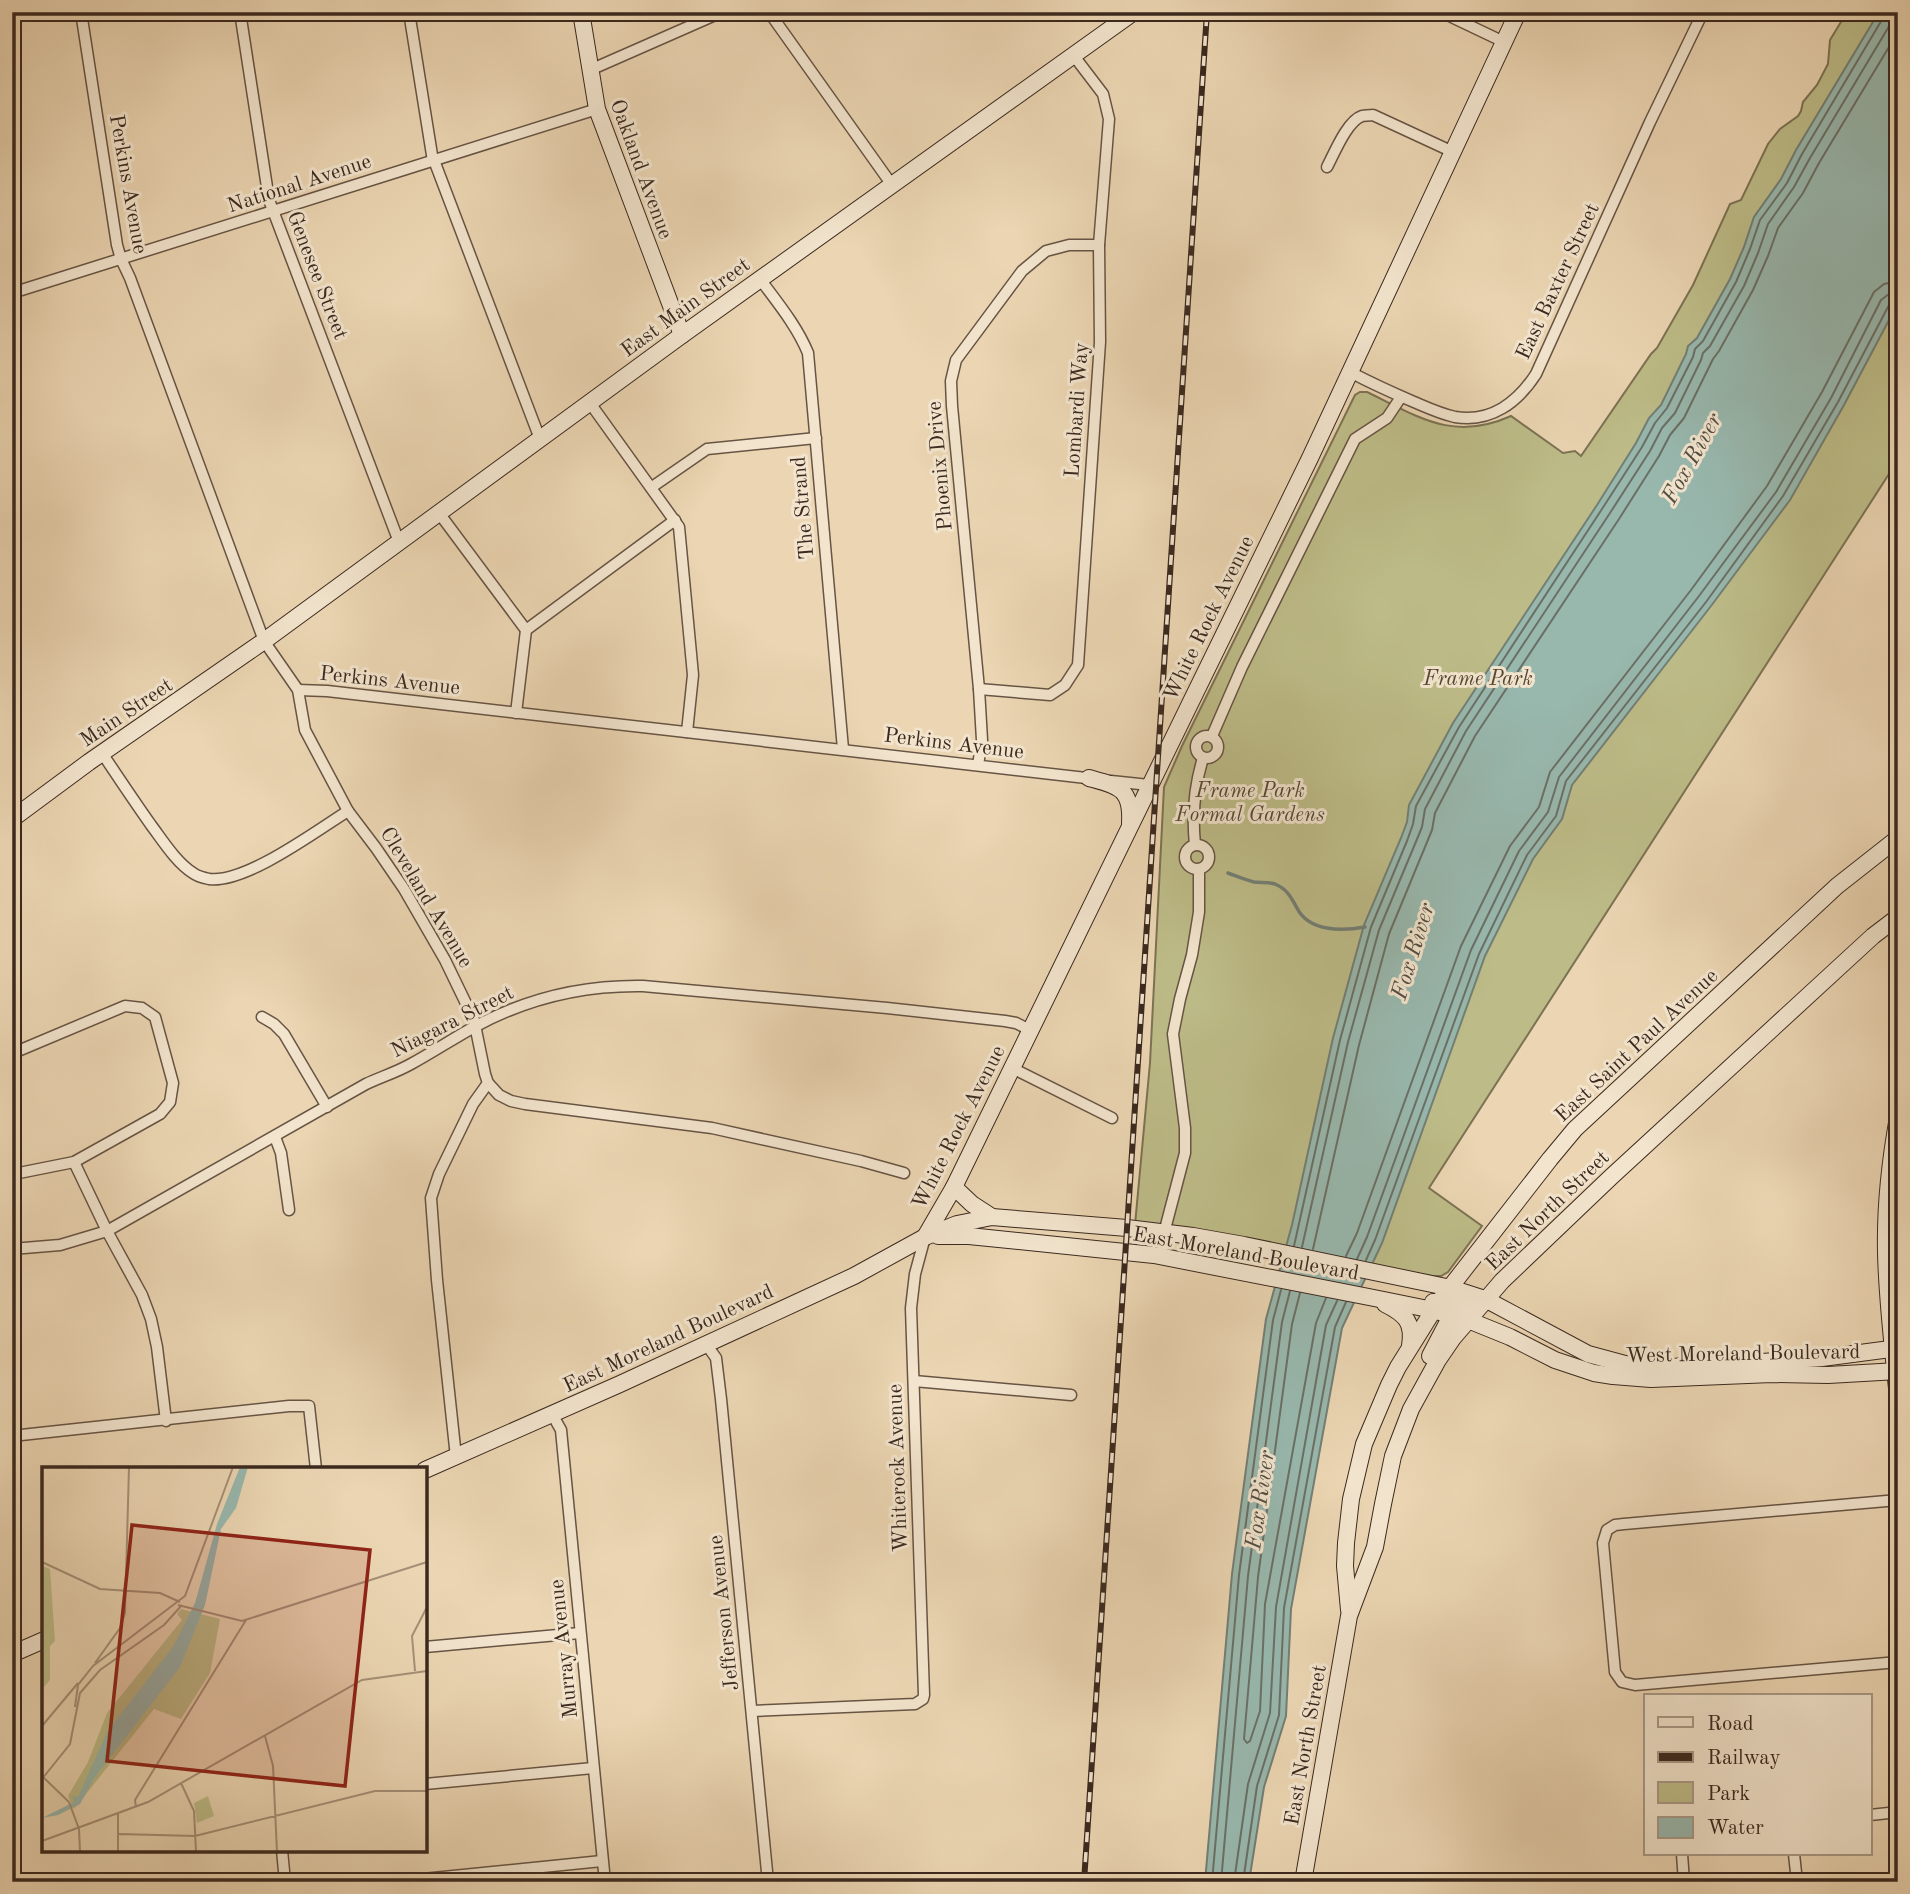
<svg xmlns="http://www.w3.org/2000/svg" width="1910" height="1894" font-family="'Old Standard TT',serif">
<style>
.green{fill:#bdbc88;stroke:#7c7254;stroke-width:2}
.water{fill:#98b8ae;stroke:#737f75;stroke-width:2}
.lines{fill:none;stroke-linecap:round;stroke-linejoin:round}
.shore{stroke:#6a7066;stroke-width:2}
.stream{stroke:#737f75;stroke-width:3.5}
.street-casing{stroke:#675444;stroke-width:13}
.secondary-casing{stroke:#3b291f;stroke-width:18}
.street{stroke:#f2e4cd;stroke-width:10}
.secondary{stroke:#f2e4cd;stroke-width:16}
.rail-casing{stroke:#3b291f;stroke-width:6}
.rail{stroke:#f2e4cd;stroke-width:3.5;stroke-dasharray:10;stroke-linecap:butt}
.labels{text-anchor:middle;stroke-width:6;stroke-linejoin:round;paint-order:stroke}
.street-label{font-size:21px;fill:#3b291f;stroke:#f2e4cd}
.park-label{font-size:21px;font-style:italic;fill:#554634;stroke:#f2e4cd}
.water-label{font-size:23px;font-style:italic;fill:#524d43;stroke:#f2e4cd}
.inset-road{fill:none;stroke:#a59077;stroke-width:2}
.view{fill:#8f2418;fill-opacity:0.15;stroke:#8f2418;stroke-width:3.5}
.inset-edge{fill:none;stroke:#3b291f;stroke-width:3.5}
</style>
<rect width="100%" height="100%" fill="#ebd5b2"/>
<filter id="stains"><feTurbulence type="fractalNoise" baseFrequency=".00286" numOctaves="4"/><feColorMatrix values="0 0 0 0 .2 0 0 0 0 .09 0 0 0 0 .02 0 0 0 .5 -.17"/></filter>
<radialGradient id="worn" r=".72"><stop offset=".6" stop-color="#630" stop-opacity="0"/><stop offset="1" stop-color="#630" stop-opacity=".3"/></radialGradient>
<path class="green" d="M1847,12H1898V460L1429,1188L1482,1226L1448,1272L1441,1276H1432L1135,1225L1150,1063L1164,787L1182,746L1355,395L1360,392H1367C1419,417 1453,442 1511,416L1563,453L1575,451L1581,456L1651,354L1657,348L1693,285L1730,204L1741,200L1768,144L1780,129L1798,116L1801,111L1803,102L1817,85L1828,64L1830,40Z"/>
<path class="water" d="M1879,12H1898V303L1844,405L1790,500L1711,606L1572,785L1562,819L1533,859L1485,956L1382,1243L1342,1328L1291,1609L1286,1716L1264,1787L1249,1882H1205L1232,1574L1266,1319L1292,1225L1333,1038L1364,925L1401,838L1407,822L1409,805L1453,723L1597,505L1636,443L1649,418L1661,405L1686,354L1688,346L1697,338L1730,279L1744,247L1754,217L1781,179L1796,150Z"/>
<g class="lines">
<g class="shore">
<path d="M1294,1246L1340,1040L1371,927L1407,841L1413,824L1416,806L1459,727L1602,509L1642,447L1655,423L1667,408L1693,357L1695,349L1703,341L1736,282L1750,249L1760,220L1787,183L1802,154L1883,18L1884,12"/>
<path d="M1302,1247L1348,1042L1379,930L1415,844L1422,827L1425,809L1466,731L1610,513L1650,451L1662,428L1675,413L1701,360L1703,353L1710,346L1744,286L1758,253L1768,224L1794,187L1810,158L1891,23L1893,12"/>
<path d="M1313,1249L1359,1045L1389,934L1425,847L1432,830L1435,813L1475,736L1619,519L1659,456L1670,435L1684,418L1713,359L1719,351L1753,290L1768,256L1778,228L1803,193L1819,163L1898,32"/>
<path d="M1346,1256L1357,1233L1461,946L1510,846L1539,807L1550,772L1691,590L1767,486L1822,392L1874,292L1884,284L1898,281"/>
<path d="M1357,1259L1367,1237L1471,950L1519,851L1548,812L1559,777L1699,596L1776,492L1831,398L1881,300L1889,294L1898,292"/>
<path d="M1366,1260L1375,1240L1479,954L1527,855L1556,816L1566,781L1706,602L1783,496L1838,402L1889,305L1892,301H1898"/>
<path d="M1300,1293L1292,1324L1258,1577L1244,1739L1247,1743L1250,1741L1260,1711L1265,1604L1316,1323L1326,1298"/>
<path d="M1212,1882L1239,1575L1273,1320L1281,1290"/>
<path d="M1221,1882L1248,1576L1282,1322L1290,1291"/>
<path d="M1234,1882L1248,1784L1270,1713L1276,1607L1326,1325L1337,1301"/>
<path d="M1243,1882L1257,1786L1279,1715L1284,1608L1335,1327L1346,1302"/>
</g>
<path class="stream" d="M1228,873C1236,876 1245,880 1254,882C1261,883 1269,882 1275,884C1287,889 1291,897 1297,908C1309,932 1342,931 1365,927"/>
<g class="street-casing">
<g id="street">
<path d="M81,12L117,245L121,259L130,278L264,641L298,690L305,730L348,811L376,848L404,889L445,960L474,1020L485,1074L488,1083L499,1095L511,1101L525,1104L712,1128L861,1161L904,1173"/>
<path d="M240,12L269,200L399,542"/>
<path d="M409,12L432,155L540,439"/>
<path d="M769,12L892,185"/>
<path d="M1441,12L1504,42"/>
<path d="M590,70L722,12"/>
<path d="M1327,167C1334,154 1347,121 1362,116C1364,116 1370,115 1373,115L1453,152"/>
<path d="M760,279C777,302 797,326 808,353L843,749"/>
<path d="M12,293L597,109"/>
<path d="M1350,372C1371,383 1393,393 1414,402C1428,408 1441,414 1455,417C1491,423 1518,402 1536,374L1650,122L1703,12"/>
<path d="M590,403L679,527L693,675L687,732"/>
<path d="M652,487L707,449L816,438"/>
<path d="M439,513L526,630L516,713"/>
<path d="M526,630L675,520"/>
<path d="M979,689L1050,695L1065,685L1078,665L1100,342L1099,245L1109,119L1103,94L1074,56"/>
<path d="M298,690L327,691L1095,779"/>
<circle cx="1207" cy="747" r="11"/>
<path d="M1212,736L1242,667L1355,439L1387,418L1401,397"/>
<path d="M102,753C118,777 134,801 151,825C163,841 176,862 193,873C197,876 204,878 209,879C245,884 316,831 348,811"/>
<path d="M978,765L982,740L979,689L952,406L951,381L956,360L1022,271L1046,251L1069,245H1099"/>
<path d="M1111,781L1149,785"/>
<path d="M1195,845C1192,815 1194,787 1203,758"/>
<circle cx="1197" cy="857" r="12"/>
<path d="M262,1017L274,1024L284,1034L327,1107"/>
<path d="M12,1059L18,1051L125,1006L142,1008L155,1017L173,1083L170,1102L160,1114L74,1162L19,1173L12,1170"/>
<path d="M1012,1068L1112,1118"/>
<path d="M275,1137L281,1153L289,1210"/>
<path d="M74,1162L107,1231L142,1295L151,1319L157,1347L166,1421"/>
<path d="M12,1249L60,1245L107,1231L366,1084C381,1077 397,1072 411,1064C433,1052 454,1038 476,1026C528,998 585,985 643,986L887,1008L1005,1021L1016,1023L1030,1030"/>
<path d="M1162,1256L1164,1233L1185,1153V1128L1173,1034L1180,999L1192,955L1199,912V869"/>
<path d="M706,1344L716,1358L721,1399L768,1882"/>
<path d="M914,1381L1071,1395"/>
<path d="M552,1414L561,1430L605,1882"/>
<path d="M12,1436L289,1406H309L316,1469"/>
<path d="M456,1457L437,1280L431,1198L439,1174L473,1104L488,1083"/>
<path d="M1898,1500L1624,1524L1615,1525L1607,1530L1603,1543L1615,1672L1622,1682L1635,1685L1898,1662"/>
<path d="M425,1647L580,1633"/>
<path d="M752,1711L915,1704L923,1699L924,1695L911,1308L915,1274L925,1237"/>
<path d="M425,1784L593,1768"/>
<path d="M1870,1815L1898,1812"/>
<path d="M282,1850L285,1882"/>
<path d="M1682,1854L1684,1882"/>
<path d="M1794,1854L1797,1882"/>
<path d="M393,1882L602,1861"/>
</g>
</g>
<g class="secondary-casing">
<g id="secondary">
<path d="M581,12L597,109L682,335"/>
<path d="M1089,778C1118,786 1132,788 1130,823"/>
<path d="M12,819L89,762L264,641L682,335L1134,12"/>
<path d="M1898,1117C1890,1161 1885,1206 1886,1252C1887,1301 1893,1349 1898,1398"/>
<path d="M954,1187L972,1204L992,1217"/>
<path d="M938,1236H969L1154,1255L1374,1298L1433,1310L1468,1320L1510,1337L1555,1360L1594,1373L1613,1376L1651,1379L1772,1374L1828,1375L1898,1371"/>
<path d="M925,1237L954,1187L1310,458L1518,12"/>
<path d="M1433,1302C1450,1305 1466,1305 1483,1300"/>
<path d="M1385,1304C1405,1314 1414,1322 1410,1346"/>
<path d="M1430,1356L1451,1316L1453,1307"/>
<path d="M425,1470L620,1384L854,1276L925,1237L957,1224L992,1217L1127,1228L1193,1236L1244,1245L1451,1288L1485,1299L1588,1354L1625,1364L1668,1367L1714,1365L1822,1358L1898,1348"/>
<path d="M1349,1610L1345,1566L1346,1543L1351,1499L1364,1444L1389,1385L1398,1367L1438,1303L1550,1159L1575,1129L1837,886L1898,838"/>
<path d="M12,1654L44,1640"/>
<path d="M1303,1882L1349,1616L1375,1547L1383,1504L1393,1456L1411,1409L1438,1360L1453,1338L1502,1281L1611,1177L1873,936L1898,917"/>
</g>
</g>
<use href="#street" class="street"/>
<use href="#secondary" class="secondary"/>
<g class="rail-casing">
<path id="rail" d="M1084,1882L1207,12"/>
</g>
<use href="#rail" class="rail"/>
</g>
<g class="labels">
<g class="street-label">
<text transform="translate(642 169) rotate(70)" y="7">Oakland Avenue</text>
<text transform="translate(299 183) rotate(-18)" y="7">National Avenue</text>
<text transform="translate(129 184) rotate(80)" y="7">Perkins Avenue</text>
<text transform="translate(318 275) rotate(69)" y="7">Genesee Street</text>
<text transform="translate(1557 281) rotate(-65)" y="7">East Baxter Street</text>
<text transform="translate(685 307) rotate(-36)" y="7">East Main Street</text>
<text transform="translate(1076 410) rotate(-86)" y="7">Lombardi Way</text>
<text transform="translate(939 466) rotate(-95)" y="7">Phoenix Drive</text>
<text transform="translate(802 508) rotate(-95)" y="7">The Strand</text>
<text transform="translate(1208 618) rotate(-64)" y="7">White Rock Avenue</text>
<text transform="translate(390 680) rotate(6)" y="7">Perkins Avenue</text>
<text transform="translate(126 712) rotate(-34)" y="7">Main Street</text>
<text transform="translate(954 743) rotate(7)" y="7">Perkins Avenue</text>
<text transform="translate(427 897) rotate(59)" y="7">Cleveland Avenue</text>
<text transform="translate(452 1021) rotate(-27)" y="7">Niagara Street</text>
<text transform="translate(1636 1045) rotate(-43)" y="7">East Saint Paul Avenue</text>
<text transform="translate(958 1127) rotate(-63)" y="7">White Rock Avenue</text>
<text transform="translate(1547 1210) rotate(-44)" y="7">East North Street</text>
<text transform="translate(1246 1253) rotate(10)" y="7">East Moreland Boulevard</text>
<text transform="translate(668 1338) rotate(-25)" y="7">East Moreland Boulevard</text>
<text transform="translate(1743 1353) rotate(-1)" y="7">West Moreland Boulevard</text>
<text transform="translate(897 1468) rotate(-92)" y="7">Whiterock Avenue</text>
<text transform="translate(723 1613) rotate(-96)" y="7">Jefferson Avenue</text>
<text transform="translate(563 1649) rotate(-96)" y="7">Murray Avenue</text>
<text transform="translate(1305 1745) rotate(-80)" y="7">East North Street</text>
</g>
<g class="park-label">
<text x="1478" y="685">Frame Park</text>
<text x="1250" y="797">Frame Park<tspan x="1250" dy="24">Formal Gardens</tspan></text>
</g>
<g class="water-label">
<text transform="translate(1691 458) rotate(-61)" y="8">Fox River</text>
<text transform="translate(1412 951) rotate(-73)" y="8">Fox River</text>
<text transform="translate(1259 1500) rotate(-82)" y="8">Fox River</text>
</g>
</g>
<g transform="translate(42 1467)">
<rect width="385" height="385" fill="#ebd5b2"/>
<path d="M0,99L8,102L13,174L8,179V213L0,222ZM139,142L178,152L168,206L139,252L112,242L32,342L26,329L46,295L65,246L140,153L135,147ZM166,329L172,349L155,356L152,336Z" fill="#bdbc88"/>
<path d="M198,0H206L194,41L179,62L163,138L138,200L53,310L38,337L16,348L0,351L32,335L31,329L36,330L66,263L131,180L153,136L175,57Z" fill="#98b8ae"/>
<path class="inset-road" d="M0,95L58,122L118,126L138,135M136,138L200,154L385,95M53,196L78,161L83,146L87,0M373,204L370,169L385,140M33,240L36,218L51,199L143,129L191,0M0,259L36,216M223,269L231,299L235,385M0,309L27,335L37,362L38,385M0,312L28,277L38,226L58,203L122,158L140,138M139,316L152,344L154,385M94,340L93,333L204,153M76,347V385M77,367L153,369L333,324H385M0,374L106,335L320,213L385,204"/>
<path class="view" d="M90,58L328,83L303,319L65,294Z"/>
<rect width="385" height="385" class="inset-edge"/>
</g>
<rect width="1910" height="1894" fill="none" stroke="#ebd5b2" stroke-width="42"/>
<rect x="14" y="14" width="1882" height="1866" fill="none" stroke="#3b291f" stroke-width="3.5"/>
<rect x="21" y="21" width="1868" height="1852" fill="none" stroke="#3b291f" stroke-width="2"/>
<rect x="1644" y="1694" width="228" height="161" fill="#f2e4cd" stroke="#a99987" stroke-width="2"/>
<rect x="1658" y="1717" width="35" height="10" fill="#f2e4cd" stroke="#a99987" stroke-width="2"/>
<text x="1707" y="1730" font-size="21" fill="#3b291f">Road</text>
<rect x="1658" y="1752" width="35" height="10" fill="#3b291f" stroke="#a99987" stroke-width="2"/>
<text x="1707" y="1764" font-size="21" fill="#3b291f">Railway</text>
<rect x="1658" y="1782" width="35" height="21" fill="#bdbc88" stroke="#a99987" stroke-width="2"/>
<text x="1707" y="1800" font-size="21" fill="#3b291f">Park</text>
<rect x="1658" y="1817" width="35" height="21" fill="#98b8ae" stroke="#a99987" stroke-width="2"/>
<text x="1707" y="1834" font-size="21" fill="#3b291f">Water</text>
<rect width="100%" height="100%" filter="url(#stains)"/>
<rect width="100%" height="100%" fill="url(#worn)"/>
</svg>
